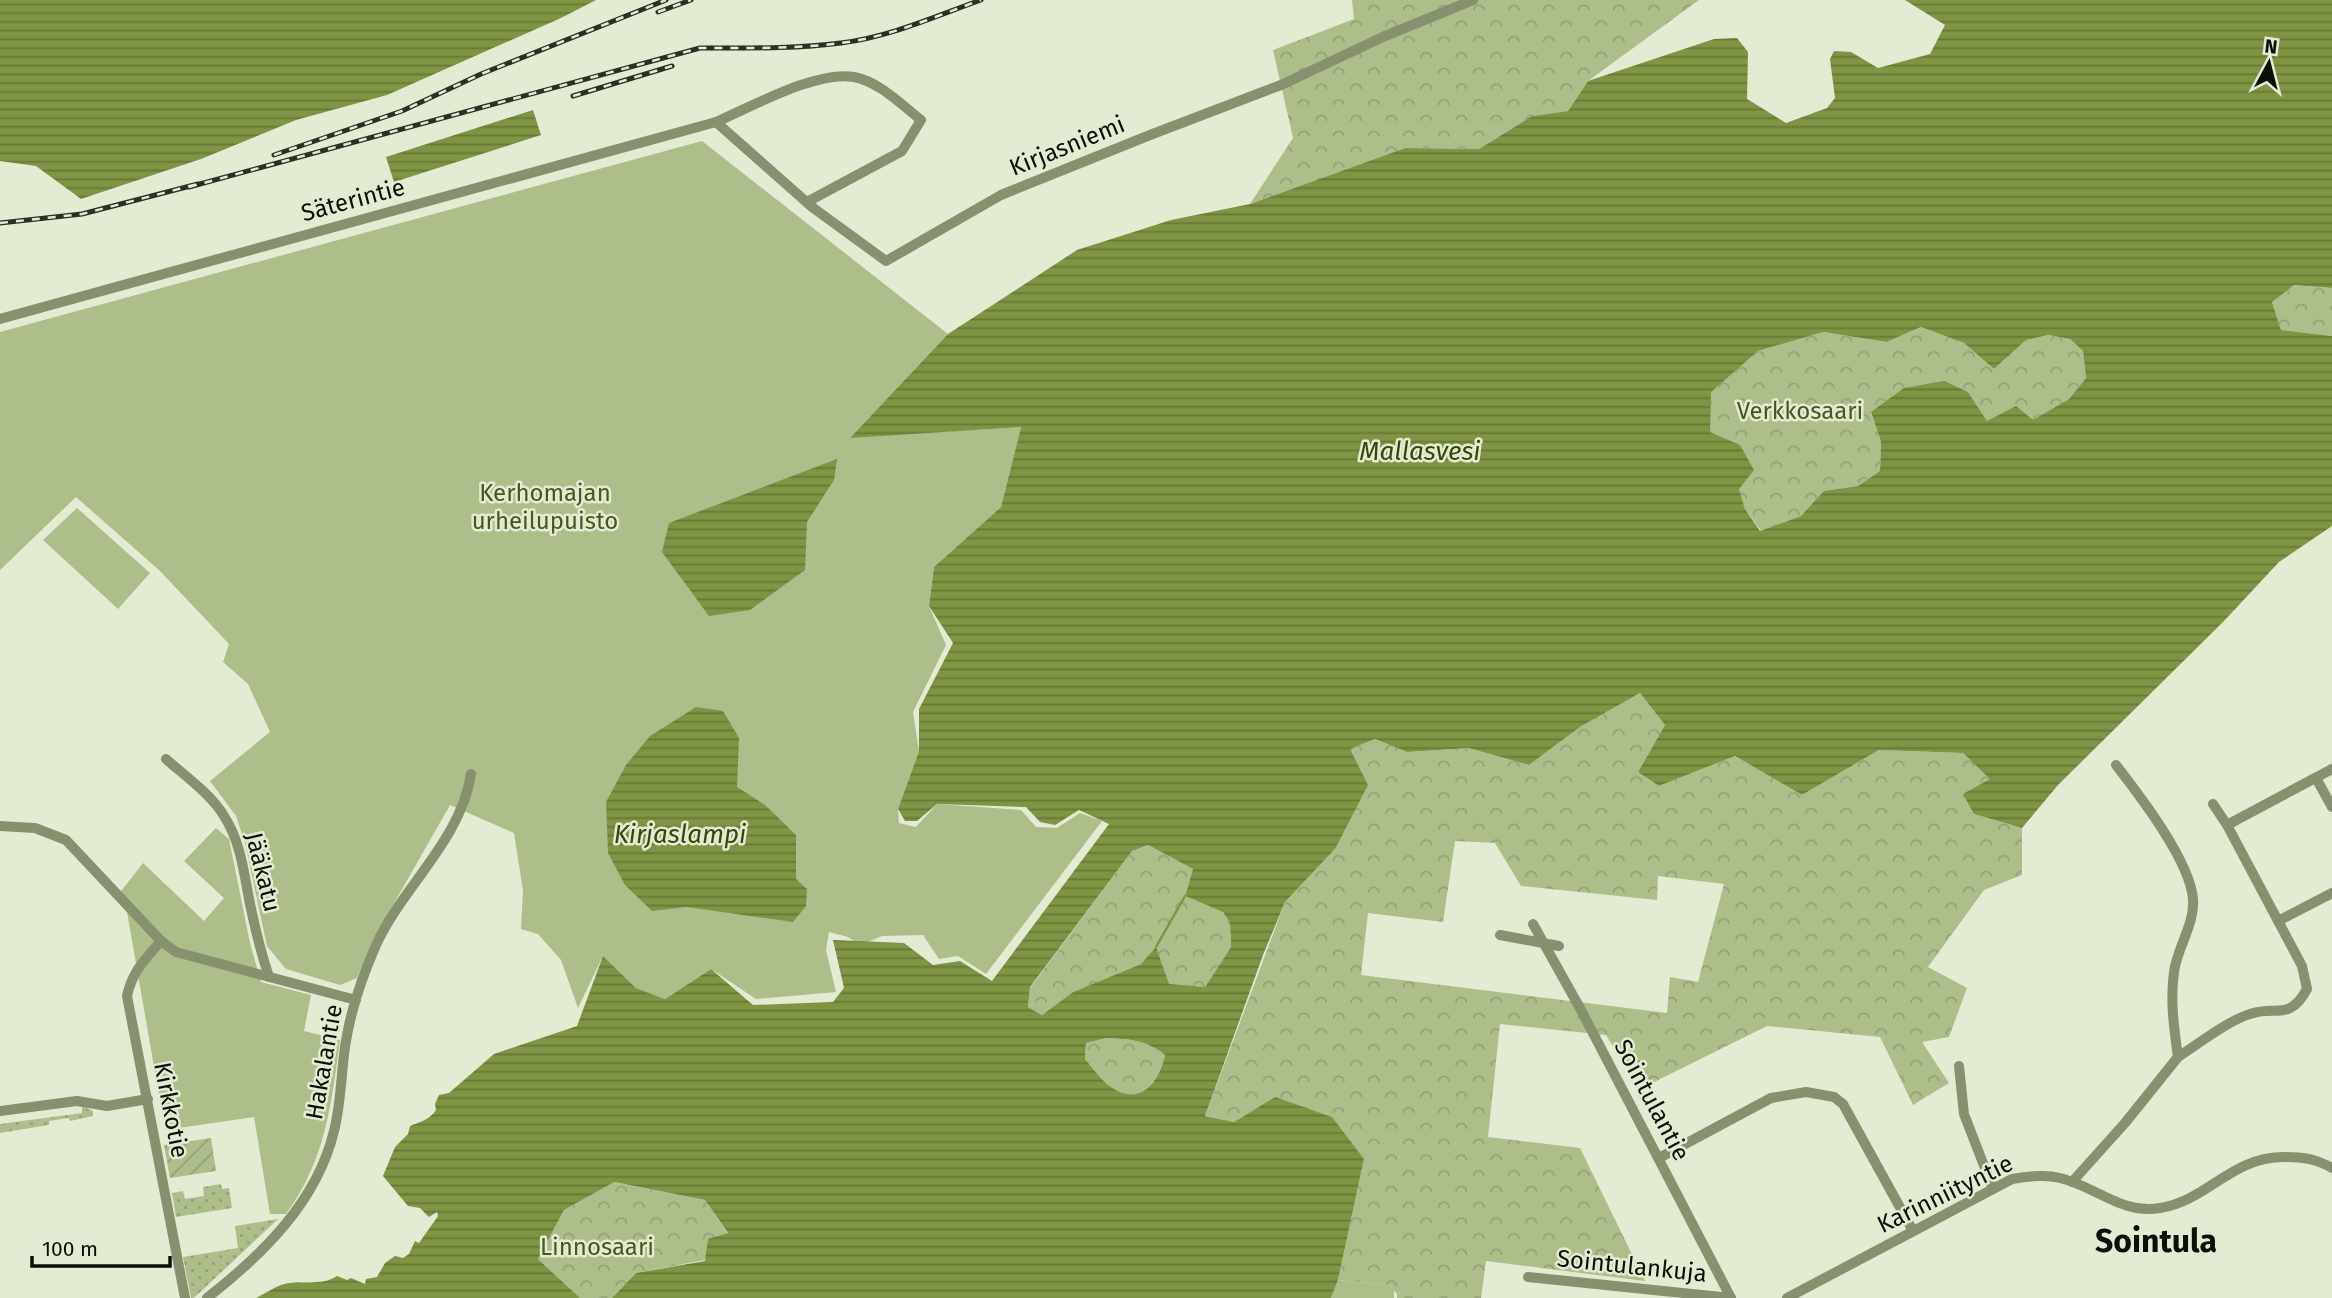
<svg xmlns="http://www.w3.org/2000/svg" width="2332" height="1298" font-family="'Fira Sans',sans-serif">
<style>
.grass{fill:url(#grass-dots)}
.forest{fill:url(#forest-crowns);fill-rule:evenodd}
.park{fill:#adbe8b}
.garden{fill:url(#garden-furrows)}
.water{fill:url(#water-rules);fill-rule:evenodd}
.lines{fill:none;stroke-linecap:round;stroke-linejoin:round}
.stream{stroke:#7f9544;stroke-width:2.5}
.minor{stroke:#86916f;stroke-width:10}
.rail-casing{stroke:#2b2f24;stroke-width:5}
.rail{stroke:#e3ebd3;stroke-width:2.5;stroke-dasharray:8;stroke-linecap:butt}
.labels{text-anchor:middle;stroke-width:5;stroke-linejoin:round;paint-order:stroke}
.street-label{font-size:24px;fill:#0c0f07;stroke:#e3ebd3}
.park-label{font-size:24px;fill:#48571d;stroke:#e3ebd3}
.water-label{font-size:26px;font-style:italic;fill:#384608;stroke:#e3ebd3}
.district-label{font-size:32px;font-weight:bold;fill:#0c0f07;stroke:#e3ebd3}
</style>
<defs>
<pattern id="grass-dots" width="8" height="8" patternUnits="userSpaceOnUse" patternTransform="scale(1.75)"><rect width="8" height="8" fill="#adbe8b"/><path d="M2 2h.1M6 6h.1" fill="none" stroke="#94a276" stroke-width="1.8" stroke-linecap="round"/></pattern>
<pattern id="forest-crowns" width="20" height="18" patternUnits="userSpaceOnUse" patternTransform="scale(1.75)"><rect width="20" height="18" fill="#adbe8b"/><path d="M2 6a3 3 0 1 1 6 0M12 15a3 3 0 1 1 6 0" fill="none" stroke="#94a276"/></pattern>
<pattern id="garden-furrows" width="10" height="10" patternUnits="userSpaceOnUse" patternTransform="scale(1.75)"><rect width="10" height="10" fill="#adbe8b"/><path d="M-1 1l2-2M0 10L10 0M9 11l2-2" fill="none" stroke="#94a276"/></pattern>
<pattern id="water-rules" width="6" height="5" patternUnits="userSpaceOnUse" patternTransform="scale(1.75)"><rect width="6" height="5" fill="#7f9544"/><path d="M0 2.5h6" fill="none" stroke="#667837"/></pattern>
</defs>
<rect width="100%" height="100%" fill="#e3ebd3"/>
<g class="grass">
<path d="M82,1106L93,1111V1116L70,1121L69,1118L49,1121V1125L0,1133V1124L82,1113Z"/>
<path d="M221,1184L222,1189L229,1188L232,1208L176,1217L172,1193L183,1191L185,1199L204,1196L203,1187Z"/>
<path d="M278,1219L195,1297L191,1298L183,1257L238,1248L235,1226Z"/>
</g>
<g class="forest">
<path d="M1352,0H1699L1588,81L1568,111L1532,116L1479,149L1405,148L1250,204L1293,138L1273,50L1354,19Z"/>
<path d="M2293,285L2332,288V336L2281,330L2272,302Z"/>
<path d="M1921,327L1964,343L1994,369L2026,340L2048,335L2070,339L2083,351L2086,378L2069,399L2033,421H1987L1968,392L1871,413L1881,442L1880,471L1858,486L1825,491L1801,516L1761,531L1745,509L1739,489L1710,432V392L1758,351L1823,332L1885,342Z"/>
<path d="M1640,693L1665,725L1638,772L1659,786L1735,756L1802,795L1879,750L1963,753L1991,779L1974,814L2022,828V875L1984,890L1928,967L1967,988L1949,1037L1922,1042L1949,1083L1913,1105L1880,1037L1767,1026L1640,1089L1606,1035L1500,1024L1488,1137L1580,1148L1645,1281L1486,1261L1481,1298H1397V1294L1389,1285L1338,1280L1364,1159L1275,1097L1234,1122L1205,1116L1285,902L1335,849L1349,749L1375,739L1407,752L1470,748L1529,765L1580,727ZM1455,841L1495,843L1521,886L1657,900L1658,876L1724,884L1698,982L1670,977L1667,1013L1361,975L1368,913L1443,922Z"/>
<path d="M1148,845L1193,869L1185,896L1223,912L1230,923L1231,947L1205,987L1169,985L1156,948L1141,964L1073,992L1042,1015L1028,1007L1030,988L1132,851Z"/>
<path d="M1105,1038C1128,1039 1147,1040 1165,1055C1157,1085 1138,1110 1107,1084C1099,1077 1092,1067 1085,1059L1086,1043Z"/>
<path d="M613,1182L705,1200L728,1234L705,1260L636,1273L612,1298H580L538,1259L564,1210Z"/>
</g>
<g class="park">
<path d="M702,141L948,334L851,437L1021,427L1001,507L934,567L929,606L946,645L913,712L919,751L898,809L899,823L916,827L937,804L1021,810L1036,827L1057,828L1080,813L1102,821L986,974L958,956L939,959L923,935L882,936L860,945L848,937L829,932L826,950L836,992L756,999L711,969L665,999L636,988L603,956L578,1008L561,960L538,934L521,929L523,891L514,833L450,805L372,942L357,978L340,985L286,969L267,946L245,843L236,816L210,781L270,732L248,684L223,662L229,644L159,570L76,497L0,570V332Z"/>
<path d="M77,508L150,573L118,609L43,540Z"/>
<path d="M216,828L229,839L250,943L261,982L311,995L304,1031L340,1040C331,1105 326,1159 286,1214H270L254,1117L165,1130L126,906L115,899L143,863L204,921L224,898L184,861Z"/>
<path d="M1338,1280L1389,1285L1394,1290V1298H1331Z"/>
</g>
<path class="garden" d="M211,1138L216,1171L170,1178L164,1145Z"/>
<g class="water">
<path d="M0,0H596L561,18L387,95L296,120L201,159L81,199L36,166L0,161Z"/>
<path d="M1905,0H2332V288L2294,285L2272,302L2281,330L2332,336V526L2279,562L2224,621L2058,785L2022,828L1974,814L1963,794L1990,779L1963,753L1879,750L1802,795L1735,756L1659,786L1638,772L1665,725L1640,693L1580,727L1529,765L1469,748L1407,752L1375,739L1350,749L1368,785L1335,849L1285,902L1263,955L1205,1116L1234,1122L1275,1097L1332,1117L1364,1159L1338,1280L1331,1298H612L636,1273L705,1261L708,1239L728,1233L705,1200L614,1182L564,1210L538,1259L580,1298H256C264,1294 273,1288 281,1285C299,1279 321,1287 337,1276L347,1280L351,1278L365,1284L366,1279L377,1277L385,1263L395,1256L403,1258L409,1254L415,1241L419,1243L438,1216L437,1212L429,1217L420,1208L408,1206L383,1176L395,1147L408,1134L410,1126C420,1122 429,1120 436,1110L435,1104L439,1095L449,1093L494,1054L577,1026L603,956L636,988L665,999L711,969L753,1005L833,1002L844,988L833,940L904,943L933,965L960,961L992,981L1109,824L1079,810L1055,825L1040,822L1026,807L937,804L917,821H905L898,809L919,751V709L953,643L929,606L934,567L1001,507L1021,427L850,438L948,334L1077,250L1171,220L1250,204L1405,148L1479,149L1532,116L1568,111L1588,81L1714,39L1737,38L1748,52L1747,99L1786,123L1827,108L1835,98L1830,59L1834,51L1851,52L1878,68L1930,54L1945,25ZM1921,327L1964,343L1994,369L2026,340L2048,335L2070,339L2083,351L2086,378L2069,399L2033,420L2016,406L1987,421L1968,392L1944,381L1904,388L1871,412L1881,442L1880,471L1858,486L1824,491L1801,516L1760,531L1745,509L1739,489L1754,470L1740,445L1710,432L1711,392L1758,351L1823,332L1886,342ZM1148,845L1193,869L1185,896L1223,912L1230,923L1231,947L1205,987L1169,984L1156,947L1141,964L1073,992L1042,1015L1028,1007L1030,987L1132,851ZM1106,1038C1128,1039 1147,1040 1165,1055C1158,1085 1138,1109 1107,1084C1099,1077 1092,1067 1085,1059L1086,1043Z"/>
<path d="M533,110L541,135L394,182L386,157Z"/>
<path d="M837,459L834,480L807,522L805,570L750,610L709,616L662,552L669,523Z"/>
<path d="M696,707L723,711L739,738L737,787L765,805L796,835V879L807,889L806,906L793,922L687,907L652,911L625,885L608,853L606,802L626,765L650,736Z"/>
</g>
<g class="lines">
<path class="stream" d="M1156,947L1185,896"/>
<g class="minor">
<path d="M716,122L812,207L886,261L1001,195L1150,135L1281,85L1385,36L1473,0"/>
<path d="M0,319L716,122C751,107 817,70 854,77C878,81 902,105 921,120L902,151L807,202"/>
<path d="M166,759C185,776 211,794 224,816C241,842 244,874 250,904C255,928 261,953 269,977"/>
<path d="M2316,778L2332,807"/>
<path d="M2227,825L2332,769"/>
<path d="M0,826L35,828L66,840L161,941L176,952L356,1000"/>
<path d="M2278,921L2332,893"/>
<path d="M1533,924L1581,1010L1731,1298"/>
<path d="M1500,935L1559,946"/>
<path d="M161,941C146,958 132,972 127,996L185,1298"/>
<path d="M2178,1057C2197,1045 2229,1020 2250,1014C2276,1005 2289,1022 2307,989L2302,966L2227,825L2213,804"/>
<path d="M1959,1066L1964,1114L1993,1189"/>
<path d="M0,1111L77,1101L107,1106L148,1099"/>
<path d="M1659,1158L1771,1098L1806,1092L1834,1097L1843,1104L1913,1231"/>
<path d="M2072,1182L2125,1123L2178,1057C2174,1028 2170,1001 2174,972C2177,948 2195,924 2193,899C2190,861 2140,796 2116,765"/>
<path d="M1528,1277L1731,1298"/>
<path d="M207,1298C262,1255 317,1202 334,1131C341,1104 341,1075 345,1047C350,1012 362,977 376,945C403,886 461,840 471,774"/>
<path d="M1787,1298L2012,1179C2028,1176 2044,1174 2060,1178C2095,1186 2122,1215 2160,1208C2209,1200 2231,1156 2286,1157C2303,1157 2317,1159 2332,1168"/>
</g>
<g class="rail-casing">
<g id="rail">
<path d="M658,12L691,0"/>
<path d="M573,96L672,66"/>
<path d="M274,155L402,111L481,74L666,0"/>
<path d="M189,187L700,48C747,48 795,49 841,43C890,37 936,16 981,0"/>
<path d="M0,223L82,214L198,184"/>
</g>
</g>
<use href="#rail" class="rail"/>
</g>
<g class="labels">
<g class="street-label">
<text transform="translate(1067 146) rotate(-22)" y="8">Kirjasniemi</text>
<text transform="translate(353 200) rotate(-15)" y="8">Säterintie</text>
<text transform="translate(263 872) rotate(76)" y="8">Jääkatu</text>
<text transform="translate(324 1062) rotate(-80)" y="8">Hakalantie</text>
<text transform="translate(1652 1100) rotate(62)" y="8">Sointulantie</text>
<text transform="translate(171 1110) rotate(79)" y="8">Kirkkotie</text>
<text transform="translate(1945 1194) rotate(-26)" y="8">Karinniityntie</text>
<text transform="translate(1632 1266) rotate(6)" y="8">Sointulankuja</text>
</g>
<g class="park-label">
<text x="1800" y="419">Verkkosaari</text>
<text x="545" y="501">Kerhomajan<tspan x="545" dy="28">urheilupuisto</tspan></text>
<text x="597" y="1255">Linnosaari</text>
</g>
<g class="water-label">
<text x="1420" y="460">Mallasvesi</text>
<text x="680" y="843">Kirjaslampi</text>
</g>
<g class="district-label">
<text x="2156" y="1252">Sointula</text>
</g>
</g>
<g transform="translate(2269 63) rotate(7)" stroke="#e3ebd3" stroke-width="5" paint-order="stroke">
<path d="M0-5L12 26L0 18L-12 26Z" fill="#0c0f07"/>
<text y="-10" font-size="19" font-weight="bold" text-anchor="middle" fill="#0c0f07">N</text>
</g>
<path d="M32 1256v10h138v-10" fill="none" stroke="#0c0f07" stroke-width="3.5"/>
<text x="42" y="1256" font-size="21" fill="#0c0f07" stroke="#e3ebd3" stroke-width="5" paint-order="stroke">100 m</text>
</svg>
